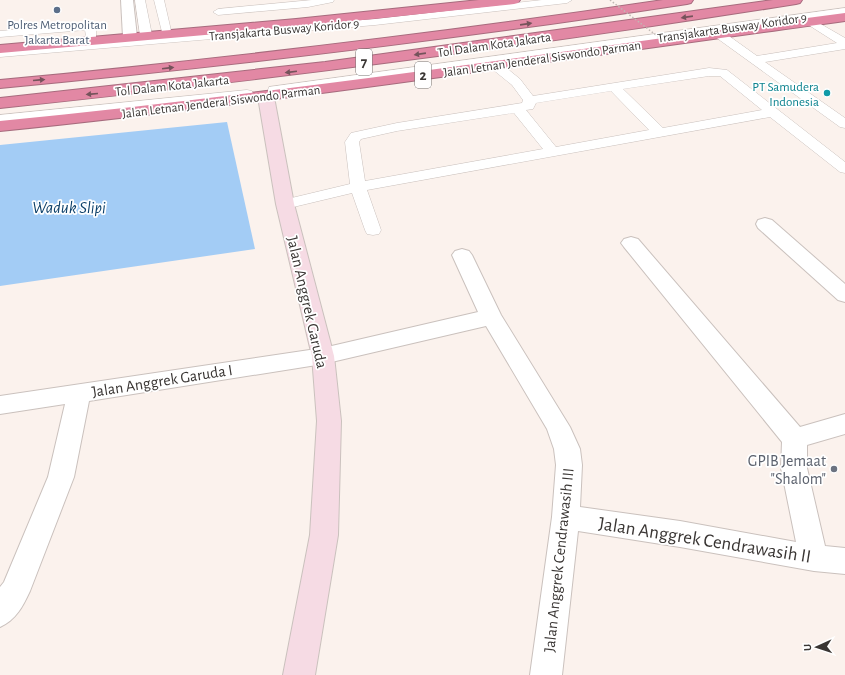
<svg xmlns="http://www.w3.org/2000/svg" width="845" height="675" font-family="'Alegreya Sans',sans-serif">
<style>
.water{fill:#a3ccf5}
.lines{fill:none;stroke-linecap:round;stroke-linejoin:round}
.lane-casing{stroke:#cac1bd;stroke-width:1}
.street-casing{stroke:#cac1bd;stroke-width:2}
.secondary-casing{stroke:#cac1bd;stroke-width:2}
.highway-casing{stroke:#a76b7d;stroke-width:2}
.lane{fill:#fff;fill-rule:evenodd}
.street{fill:#fff;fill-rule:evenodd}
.secondary{fill:#f6dbe4;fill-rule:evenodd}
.highway{fill:#e288a4;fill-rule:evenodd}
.path-bridge{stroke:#c0b9b4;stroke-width:1.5;stroke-dasharray:1.5 2;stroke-linecap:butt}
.oneway{fill:#75535b}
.service-dot{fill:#5c6f8a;stroke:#fff;stroke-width:1.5}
.culture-dot{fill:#0f9aa8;stroke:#fff;stroke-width:1.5}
.worship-dot{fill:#6b7280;stroke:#fff;stroke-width:1.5}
.labels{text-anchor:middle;stroke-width:3.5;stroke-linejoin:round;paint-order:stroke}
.far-service-label{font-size:13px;fill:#4e5e75;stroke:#fff}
.far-street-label{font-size:13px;fill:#3a3634;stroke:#fff}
.far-culture-label{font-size:13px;fill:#0d838f;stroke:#fff;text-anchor:end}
.shield{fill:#fff;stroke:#757271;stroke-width:1}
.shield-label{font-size:15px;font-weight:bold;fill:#3a3634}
.street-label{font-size:16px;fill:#3a3634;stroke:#fff}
.worship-label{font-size:16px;fill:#5b616d;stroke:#fff;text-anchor:end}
.water-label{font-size:17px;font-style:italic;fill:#0b3f69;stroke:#fff}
.near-street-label{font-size:19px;fill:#3a3634;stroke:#fff}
</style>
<rect width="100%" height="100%" fill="#fbf2ed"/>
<path class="water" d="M227,122L255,249L0,286V145Z"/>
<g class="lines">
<g class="lane-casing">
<g id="lane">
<path d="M135,0H145L152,35L150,37L163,36L154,0H164L172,35L375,19L542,0H572L567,3L375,25L0,57V49L87,42L85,30L0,37V31L90,23L96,26V42L143,38L140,35Z"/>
<path d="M312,0H334L333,2L308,7L218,15L213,12L218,9Z"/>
<path d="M845,8V14L812,19L845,38V49L765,62L845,118V128L840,127L714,36L713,33L499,62L520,79L533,96L709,68L727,70L845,162V173L840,172L770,117L367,190L381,230L379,234L373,235L367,234L365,230L352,193L285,209L279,207L277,204L279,201L350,184L345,142L351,133L397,123L522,103L523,100L512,85L491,68L490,64L274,94L269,93L268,90L269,87ZM808,19L805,22L807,24L837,43L757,56L722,31ZM709,76H720L762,110L663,128L623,89ZM611,91L649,130L556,147L526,110L533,109L536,103ZM514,113L543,149L365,181L359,142L361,139L397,131Z"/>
<path d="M247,90L252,91L253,94L252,97L0,123V115Z"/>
</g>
</g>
<g class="street-casing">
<g id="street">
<path d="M121,0H133L137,37L135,40H125L123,37Z"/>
<path d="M765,218L772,220L845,284V302L838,300L758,228L756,224L758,220Z"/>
<path d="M631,237L638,239L800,427L845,414V434L807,445V468L825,546L845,548V574L814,571L680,547L578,531L562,675H530L552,517L556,465L554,449L547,429L486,326L323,364L89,401L74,477L30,591C23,606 16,620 0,627V587L4,582L48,477L65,404L0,414V396L323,348L478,312L452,255L455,251L462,249L469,251L472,255L501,315L570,427L580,449L582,465L580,507L680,521L796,542L781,468L782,442L624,247L621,243L624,239Z"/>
</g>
</g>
<g class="secondary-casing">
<path id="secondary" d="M266,92L271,94L274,97L294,204L334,356L341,421L338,535L315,675H283L310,535L317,421L312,356L276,204L258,97L261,94Z"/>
</g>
<g class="highway-casing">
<g id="highway">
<path d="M479,0H520L518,3L514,4L296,27L0,53V45L296,19Z"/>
<path d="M663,0H693L691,3L687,4C459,39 230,66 0,88V80C222,59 443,33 663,0Z"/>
<path d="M773,0H802L800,3L796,4C532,46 266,80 0,108V98L325,62Z"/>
<path d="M845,13V21C563,59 283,102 0,131V121C283,93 563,51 845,13Z"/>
</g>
</g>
<use href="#lane" class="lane"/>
<use href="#street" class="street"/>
<use href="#secondary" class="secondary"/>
<use href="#highway" class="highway"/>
<path class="path-bridge" d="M610,0L665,42"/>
</g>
<defs><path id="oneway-solid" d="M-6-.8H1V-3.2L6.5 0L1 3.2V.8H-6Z"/></defs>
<g class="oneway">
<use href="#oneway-solid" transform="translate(687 17) rotate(172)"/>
<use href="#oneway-solid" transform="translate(526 24) rotate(-8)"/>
<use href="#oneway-solid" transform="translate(420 54) rotate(172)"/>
<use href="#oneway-solid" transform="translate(168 68) rotate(-7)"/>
<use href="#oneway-solid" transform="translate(291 72) rotate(173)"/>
<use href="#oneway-solid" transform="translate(39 80) rotate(-5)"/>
<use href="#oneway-solid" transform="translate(92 94) rotate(175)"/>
</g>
<circle class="service-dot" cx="57" cy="10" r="4"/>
<circle class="culture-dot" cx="827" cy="93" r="4"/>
<circle class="worship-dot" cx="834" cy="469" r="4"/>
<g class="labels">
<g class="far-service-label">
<text x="57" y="29">Polres Metropolitan<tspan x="57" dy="15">Jakarta Barat</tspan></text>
</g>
<g class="far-street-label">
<text transform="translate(732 27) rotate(-8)" y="5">Transjakarta Busway Koridor 9</text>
<text transform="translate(284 29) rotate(-5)" y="5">Transjakarta Busway Koridor 9</text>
<text transform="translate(494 44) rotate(-8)" y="5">Tol Dalam Kota Jakarta</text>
<text transform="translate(542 58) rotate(-8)" y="5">Jalan Letnan Jenderal Siswondo Parman</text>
<text transform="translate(172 85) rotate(-6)" y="5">Tol Dalam Kota Jakarta</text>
<text transform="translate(221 101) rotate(-7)" y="5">Jalan Letnan Jenderal Siswondo Parman</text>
</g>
<g class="far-culture-label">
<text x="819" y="91">PT Samudera<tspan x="819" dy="15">Indonesia</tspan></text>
</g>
<g class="shield">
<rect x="356" y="49" width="16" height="26" rx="3"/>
<rect x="415" y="62" width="16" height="26" rx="3"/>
</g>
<g class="shield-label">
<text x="364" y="67">7</text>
<text x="423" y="80">2</text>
</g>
<g class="street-label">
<text transform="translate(308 302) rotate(77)" y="6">Jalan Anggrek Garuda</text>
<text transform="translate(162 380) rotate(-9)" y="6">Jalan Anggrek Garuda I</text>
<text transform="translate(558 560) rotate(-84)" y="6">Jalan Anggrek Cendrawasih III</text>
</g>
<g class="worship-label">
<text x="826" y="466">GPIB Jemaat<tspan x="826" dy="18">"Shalom"</tspan></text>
</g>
<g class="water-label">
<text x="69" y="213">Waduk Slipi</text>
</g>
<g class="near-street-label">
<text transform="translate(705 539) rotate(9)" y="7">Jalan Anggrek Cendrawasih II</text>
</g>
</g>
<g transform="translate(817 647) rotate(267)" stroke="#ffffff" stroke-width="3" paint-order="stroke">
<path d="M0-3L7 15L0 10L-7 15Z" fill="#3a3634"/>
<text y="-6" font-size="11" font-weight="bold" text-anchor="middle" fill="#3a3634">U</text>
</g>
</svg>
